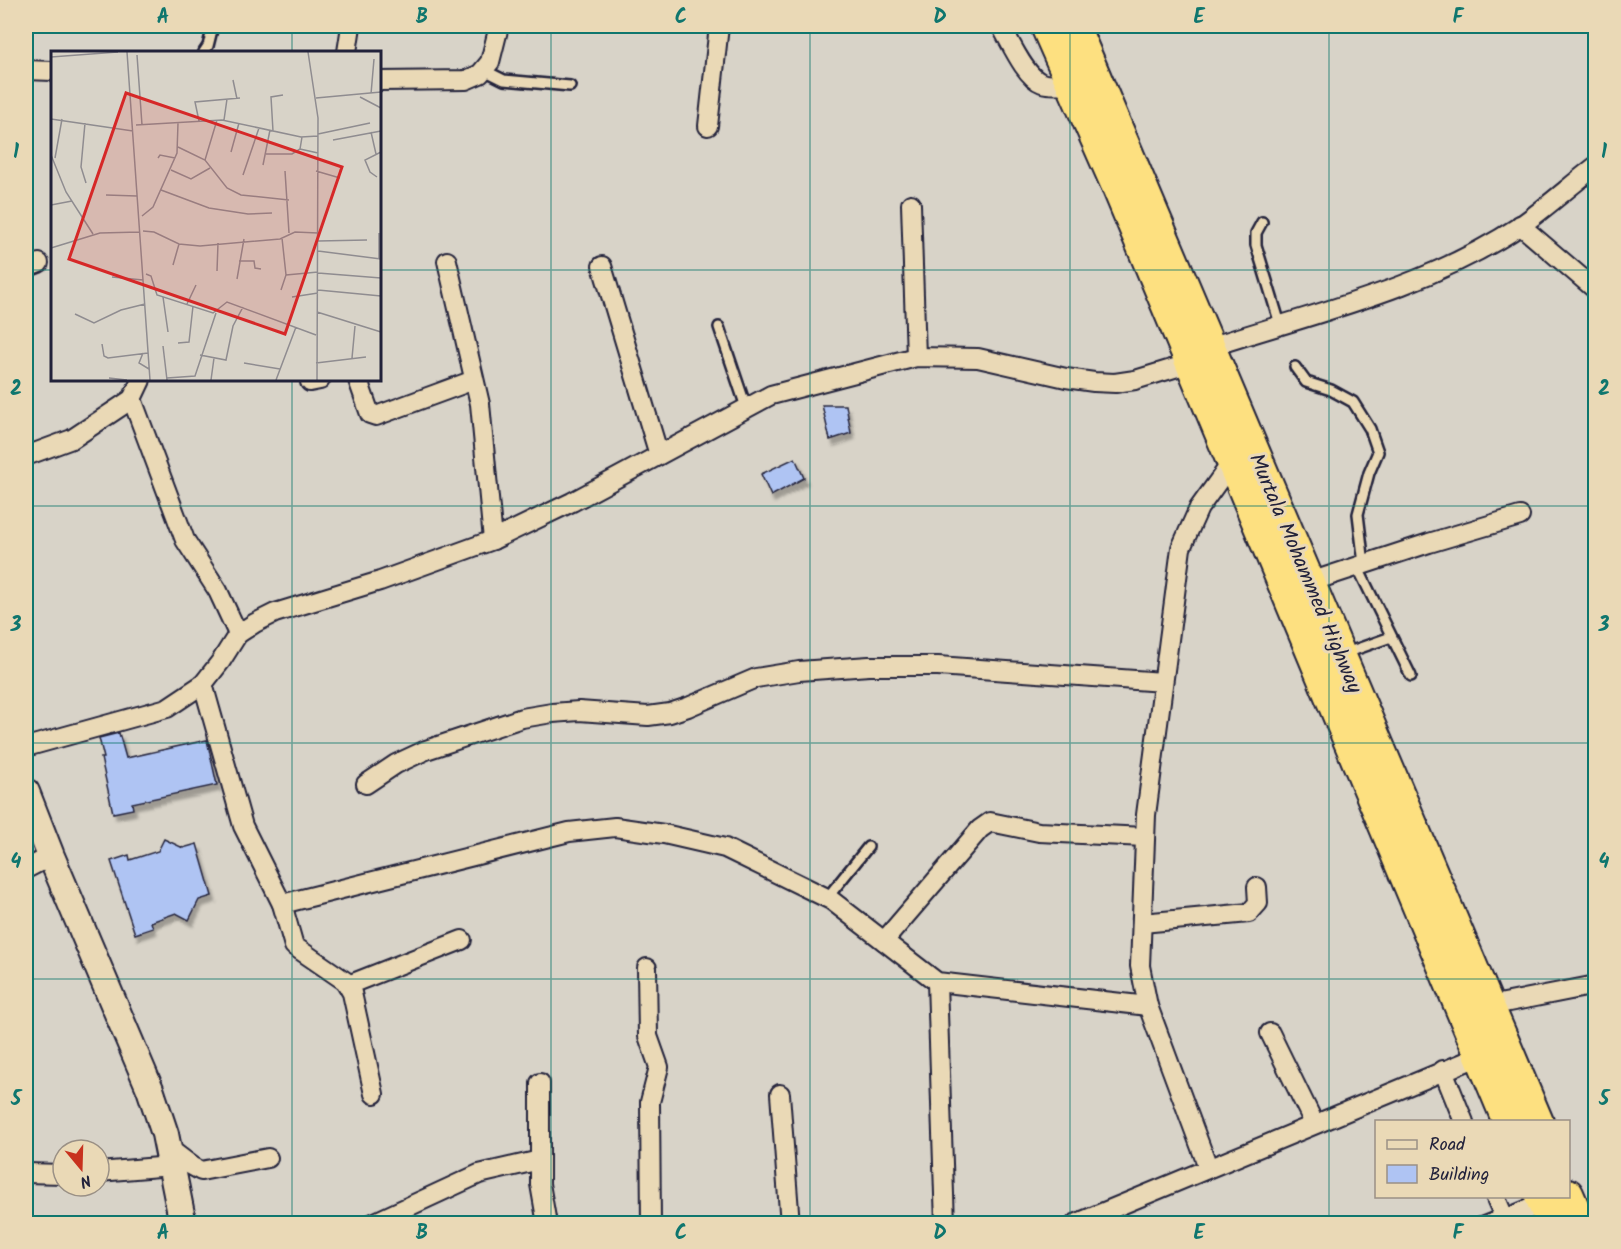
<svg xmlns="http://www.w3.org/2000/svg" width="1621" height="1249" font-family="Kalam,sans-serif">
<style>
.building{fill:#afc4f3;stroke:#22223b;stroke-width:1.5;filter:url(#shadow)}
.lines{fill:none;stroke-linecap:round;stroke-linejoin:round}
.service-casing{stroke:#22223b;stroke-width:14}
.minor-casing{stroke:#22223b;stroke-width:22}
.secondary-casing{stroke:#22223b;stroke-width:30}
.trunk-casing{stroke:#22223b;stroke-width:34}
.service{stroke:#ead9b6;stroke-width:9}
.minor{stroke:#ead9b6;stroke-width:18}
.secondary{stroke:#ead9b6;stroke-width:26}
.trunk{stroke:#fde080;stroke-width:30}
.grid{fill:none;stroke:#0f766e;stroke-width:1.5;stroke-opacity:0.55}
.labels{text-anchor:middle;stroke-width:6;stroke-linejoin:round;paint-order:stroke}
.street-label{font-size:21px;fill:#22223b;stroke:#ead9b6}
.inset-road{fill:none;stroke:#8f8c90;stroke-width:1.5}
.view{fill:#d62828;fill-opacity:0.15;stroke:#d62828;stroke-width:3}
.inset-edge{fill:none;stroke:#22223b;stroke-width:3}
.neatline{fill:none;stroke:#0f766e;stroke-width:2}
.grid-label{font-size:20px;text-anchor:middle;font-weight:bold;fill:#0f766e}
</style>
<defs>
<filter id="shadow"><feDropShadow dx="3.5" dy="6" stdDeviation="1.5" flood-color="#0004"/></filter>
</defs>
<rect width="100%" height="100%" fill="#d8d3c8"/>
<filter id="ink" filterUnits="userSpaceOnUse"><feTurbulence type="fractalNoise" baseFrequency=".0167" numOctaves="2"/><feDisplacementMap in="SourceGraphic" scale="12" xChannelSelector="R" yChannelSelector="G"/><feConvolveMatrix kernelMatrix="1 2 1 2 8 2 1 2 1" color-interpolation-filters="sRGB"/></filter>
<g filter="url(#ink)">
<g class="building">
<path d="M822,405H846L851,433L830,440Z"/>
<path d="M795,458L804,478L771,496L761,474Z"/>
<path d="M119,733L126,758L207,740L217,785L132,803L133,809L113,813L101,758H104L99,738Z"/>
<path d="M164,839L183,848L197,844L212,896L199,900L189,920L176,913L151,922L153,928L135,934L111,861L129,855L130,860L158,851Z"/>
</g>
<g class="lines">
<g class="service-casing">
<g id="service">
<path d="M204,52L208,46L213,26"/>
<path d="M484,70L504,80L570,86"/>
<path d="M1262,222L1256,233V245L1280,324"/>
<path d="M719,327L746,407"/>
<path d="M1295,367L1306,382L1331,390L1353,402L1370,429L1378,452L1369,473L1358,514L1364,564"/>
<path d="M1357,566L1411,676"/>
<path d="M1343,654L1391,637"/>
<path d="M827,898L868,847"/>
<path d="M1478,1224L1503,1214"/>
</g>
</g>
<g class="minor-casing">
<g id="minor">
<path d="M1001,26C1010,41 1025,77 1042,83C1051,86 1062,84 1071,84"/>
<path d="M347,52L351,26"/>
<path d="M26,70L52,71"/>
<path d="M380,81L466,80L480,74L490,62L499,26"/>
<path d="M708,126L719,26"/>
<path d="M911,204L916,357"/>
<path d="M1520,225L1596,290"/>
<path d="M447,261L480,404L493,540"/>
<path d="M602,266L659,455"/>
<path d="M26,268L39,263"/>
<path d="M1210,347C1315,313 1427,288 1520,226C1546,208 1571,185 1596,166"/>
<path d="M358,380L370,414L376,416L474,380"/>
<path d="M310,382L320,380"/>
<path d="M132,399L185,540L218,591L238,634"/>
<path d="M26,456L72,439L132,399L141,380"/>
<path d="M1310,582L1429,543L1520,516"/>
<path d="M203,684L243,826L282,904L294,946L345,981L352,993L374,1094"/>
<path d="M26,747L167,708L203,684L221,661L238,634L255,623L275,613L380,581L493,540L572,502L771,395L916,357L978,358L1066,378L1094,382L1115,383L1135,380L1191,363"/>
<path d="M366,784L396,764L426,750L522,718L552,713L579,711L648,716L670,713L688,707L756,678L799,671L869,666H938L1163,682"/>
<path d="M26,869L51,856"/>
<path d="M282,904L569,832L615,827L664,834L725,848L831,900L937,982L1148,1006"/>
<path d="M1142,923L1249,913L1258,903L1257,887"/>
<path d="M884,941L980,829L990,822L1039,832L1145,837"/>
<path d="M647,968L648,1036L659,1067L650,1102L651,1224"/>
<path d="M937,982L945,1224"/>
<path d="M348,985L462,940"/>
<path d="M1489,1006L1596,985"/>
<path d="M1270,1033L1314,1123"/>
<path d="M1443,1070L1464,1122"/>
<path d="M540,1083V1184L547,1224"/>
<path d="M780,1094L790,1224"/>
<path d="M167,1147L192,1166L201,1171L268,1158"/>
<path d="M1208,1167L1148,1006L1140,966L1146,815L1181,548L1199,508L1232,462"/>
<path d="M99,1172L171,1166"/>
<path d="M26,1173L63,1174"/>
<path d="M1495,1196L1507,1224"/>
<path d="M1505,1219L1543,1203"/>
<path d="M371,1224L479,1174L540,1160"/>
<path d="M1075,1224L1480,1056"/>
</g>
</g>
<g class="secondary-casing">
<path id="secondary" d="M26,792L51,856L150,1089L165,1134L183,1224"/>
</g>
<g class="trunk-casing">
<g id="trunk">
<path d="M1046,26L1118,189L1508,1122"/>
<path d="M1074,26L1538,1122"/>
<path d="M1568,1194L1581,1224"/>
<path d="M1540,1196L1551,1224"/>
</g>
</g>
<use href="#service" class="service"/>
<use href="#minor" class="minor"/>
<use href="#secondary" class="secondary"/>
<use href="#trunk" class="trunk"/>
</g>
</g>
<path class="grid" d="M292,26V52M551,26V1224M810,26V1224M1070,26V1224M1329,26V1224M26,270H52M380,270H1596M292,380V1224M26,506H1596M26,743H1596M26,979H1596"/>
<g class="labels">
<g class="street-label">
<text transform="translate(1306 573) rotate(67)" y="7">Murtala Mohammed Highway</text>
</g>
</g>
<g transform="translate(51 51)">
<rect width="330" height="330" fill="#d8d3c8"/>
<path class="inset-road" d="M76,1L99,329M257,1L267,67L266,329M86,4L91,74M0,6L67,1M182,29L186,48M320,43L323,8M309,46L330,57M265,47L330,41M0,68L82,80M173,69L176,48M148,70L144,51L189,47M34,72L30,116L35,132M85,74L171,69L250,86L267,85M222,80L220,46L232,44M320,81L325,103M267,83L319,72M282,89L330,80M127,96L154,109L176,137L190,144L238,149M249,98L267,102M180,101L188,72M215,103H241L249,98L251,86M0,104L15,141L42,183M4,107L11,68M107,107L109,104L124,107M154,109L166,69M212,114L219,79M120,119L140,128L159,117M234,120L238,182M265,120L289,127M192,124L208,77M326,126L319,121L314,109L330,101M110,139L158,157L197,163L221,162M55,144L86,145M0,154L21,150M91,165L102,156L126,102L127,72M92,180L103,181L128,193L149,195L229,188L244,181L267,182M328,182V208M267,190L316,189M0,197L49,182L89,181M267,200L330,208M188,210H203L204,217L210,218M122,214L128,193M166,220L167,192M267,222L330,227M95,223L100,225L106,244L162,262L176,251L265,284M235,224L267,221M61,226L92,229M186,228L193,188M230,239L235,224L231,187M267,239L330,245M112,246L117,281M241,246L267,242M136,253L145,234M266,261L330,281M24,263L43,272L70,259L94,253M127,292L138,291L142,255M51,293L53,305L57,307L97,302M112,295L116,329M92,302L88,312L98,318M149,304L175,309L182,275L192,256M301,307L304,275M193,312L229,318M265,312L315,306M58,327L76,329M116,327L144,325L165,262M160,329L163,307M225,329L245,276"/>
<path class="view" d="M75,42L291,116L234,283L18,208Z"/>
<rect width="330" height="330" class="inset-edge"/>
</g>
<rect width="1621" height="1249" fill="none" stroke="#ead9b6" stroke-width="66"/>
<rect x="1375" y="1120" width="195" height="78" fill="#ead9b6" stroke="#9a9085" stroke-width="1.5"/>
<rect x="1387" y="1140" width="30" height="9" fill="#ead9b6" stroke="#9a9085" stroke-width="1.5"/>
<text x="1429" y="1150" font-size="18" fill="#22223b">Road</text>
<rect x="1387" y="1165" width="30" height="18" fill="#afc4f3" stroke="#9a9085" stroke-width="1.5"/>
<text x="1429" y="1180" font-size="18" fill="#22223b">Building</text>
<g transform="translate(81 1168) rotate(161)"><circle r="28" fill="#ead9b6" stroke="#9a9085" stroke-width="1.5"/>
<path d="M0-4.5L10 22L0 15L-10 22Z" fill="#c8321e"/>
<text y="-9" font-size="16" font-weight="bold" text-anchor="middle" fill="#22223b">N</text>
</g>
<rect x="33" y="33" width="1555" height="1183" class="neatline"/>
<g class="grid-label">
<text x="163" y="23">A</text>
<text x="422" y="23">B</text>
<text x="681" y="23">C</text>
<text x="940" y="23">D</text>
<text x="1199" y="23">E</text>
<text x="1458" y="23">F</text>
<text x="16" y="158">1</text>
<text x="1604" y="158">1</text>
<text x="16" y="395">2</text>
<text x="1604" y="395">2</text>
<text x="16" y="631">3</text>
<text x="1604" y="631">3</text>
<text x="16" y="868">4</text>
<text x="1604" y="868">4</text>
<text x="16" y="1105">5</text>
<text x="1604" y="1105">5</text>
<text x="163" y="1239">A</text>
<text x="422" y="1239">B</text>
<text x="681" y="1239">C</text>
<text x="940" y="1239">D</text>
<text x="1199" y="1239">E</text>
<text x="1458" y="1239">F</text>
</g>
</svg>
